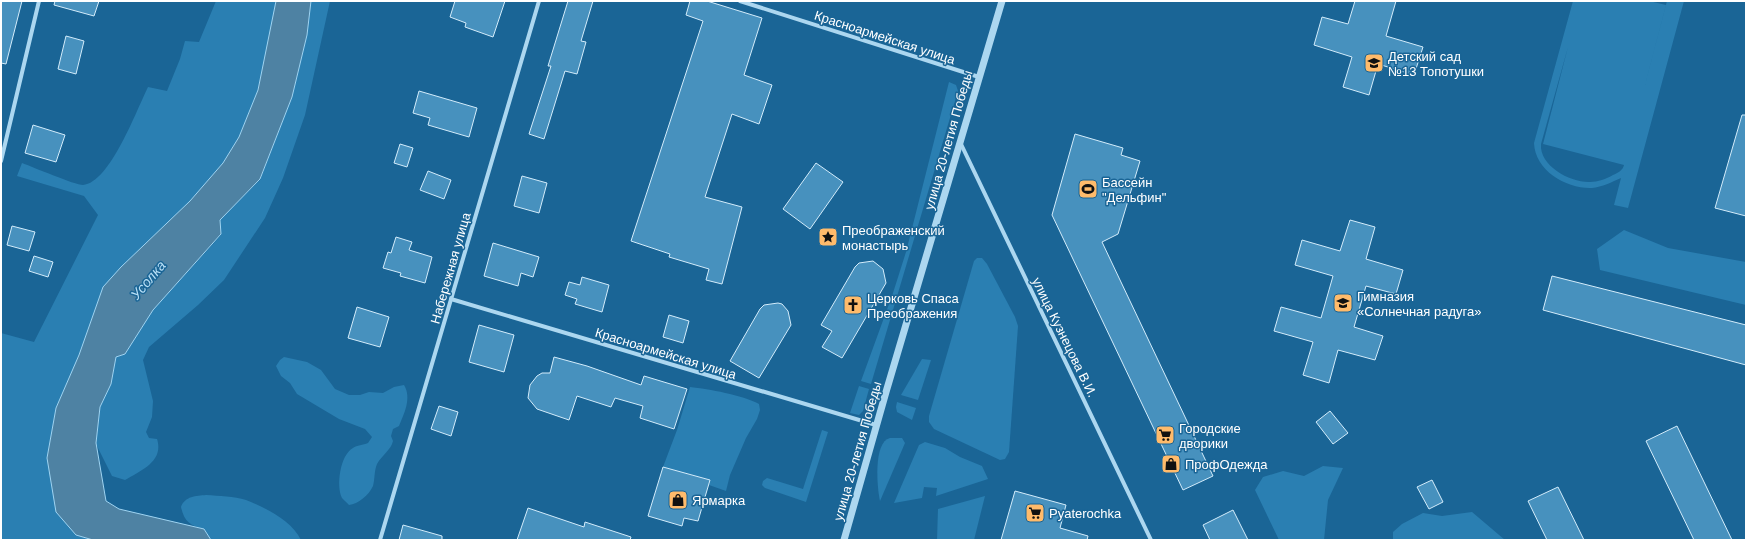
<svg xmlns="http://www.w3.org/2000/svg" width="1747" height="541" font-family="Helvetica,sans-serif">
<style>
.green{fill:#2a7fb2;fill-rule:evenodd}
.water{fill:#4e82a3;stroke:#9fd4f2}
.building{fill:#4791be;stroke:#d3ecfb}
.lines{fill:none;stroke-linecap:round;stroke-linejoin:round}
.minor{stroke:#acd7f0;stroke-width:4}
.tertiary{stroke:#acd7f0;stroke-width:7}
.labels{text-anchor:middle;stroke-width:3;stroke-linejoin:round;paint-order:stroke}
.street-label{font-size:13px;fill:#fff;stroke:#1a6596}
.poi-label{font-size:13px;fill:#fff;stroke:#1a6596;text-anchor:start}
.water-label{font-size:14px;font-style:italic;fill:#b9e0f7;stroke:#1a6596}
</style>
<rect width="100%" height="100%" fill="#1a6596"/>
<g class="green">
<path d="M216,1H275V13L258,90L239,137L223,163L190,201L121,267L56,408L47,458L76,535L93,540H1V333L34,342L98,215L84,196L17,176L22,163C33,167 75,185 83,185C110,183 137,109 148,87L167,91L180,59L185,41L199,42Z"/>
<path d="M311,1H330L305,115L283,178L265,218L224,280L198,305L149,347L143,360L153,401L152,417L146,432L149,438L157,439C164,461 142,470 125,480L112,476L96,444L100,407L111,384L116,357L125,354L153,310L221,235L219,220L260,180L292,97L307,35Z"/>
<path d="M1573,1H1649L1666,5L1629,146L1667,1H1684L1628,208L1614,205L1621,178C1612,182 1602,187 1592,188C1567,189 1535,171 1534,143ZM1568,47L1543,144L1624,165C1623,170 1618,173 1613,175C1606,179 1598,182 1590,182C1571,183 1539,166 1541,144Z"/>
<path d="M949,82L956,85L958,91L871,384L861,381L893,293L906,252Z"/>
<path d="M1624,230L1668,248L1746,262V305L1600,270L1597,249Z"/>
<path d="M977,258H982L987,264L1015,317L1018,326L1009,452L1005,459L1000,460L934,429L929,422V416L974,261Z"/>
<path d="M284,357L307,362L321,370L335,389L349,395H360L369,392L383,393L394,387L404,385C412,398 404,414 399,426L393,429L391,436L393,441C391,450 382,455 377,464C374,471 375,479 373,486C369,495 358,504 349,505C347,503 344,500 342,498C336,486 340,455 353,448C357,445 363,445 368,443L372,437L365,429L339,419L297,394L290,383L281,376L276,366L280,360Z"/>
<path d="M922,359L931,360L918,400L901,395Z"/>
<path d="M859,386L869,389L863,411L859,415L850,413Z"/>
<path d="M690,387C709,389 742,395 759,404L760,410L757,419L746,438L730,475L726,491L709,485L710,480L663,467L677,430Z"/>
<path d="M897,402L916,408L912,420L897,412L896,407Z"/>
<path d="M822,430L828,432L806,502L765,488L762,485L763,481L767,478L803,489Z"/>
<path d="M890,438H902L905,443L880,501C877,488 873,442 890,438Z"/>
<path d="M925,442L945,448L960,457L982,466L988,479L936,496L937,488L924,487L922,498L894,503L919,445Z"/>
<path d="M1323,466L1343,468L1328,500L1324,540H1279L1255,490L1263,477L1283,471L1304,476Z"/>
<path d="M206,495C219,496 234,496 246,500C266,508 291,520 301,540H211L204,529C190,526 184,521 181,507C185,496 196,496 206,495Z"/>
<path d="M985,496L974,540H937L938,509Z"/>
<path d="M1472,512L1505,540H1393V532L1402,524L1423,513L1442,516Z"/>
</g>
<path class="water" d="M276,1H311L307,35L292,97L260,179L220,220L221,234L153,310L125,354L116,357L111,384L100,407L96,443L106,501L119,509L204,529L211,540H93L76,535L56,512L47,458L56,408L79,355L103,287L121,267L190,201L223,163L239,137L258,90Z"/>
<g class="building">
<path d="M1,1H22L6,64L1,63Z"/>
<path d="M55,1H99L94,16L54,5Z"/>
<path d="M455,1H505L493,37L465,27L466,23L450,17Z"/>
<path d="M568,1H593L581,41L586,42L577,74L565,71L544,139L529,134L551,66H548Z"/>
<path d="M690,1H707L762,18L744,75L772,85L759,124L732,114L705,197L742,207L722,284L706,280L709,269L669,257L670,254L631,241L703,21L686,15Z"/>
<path d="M1355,1H1396L1386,36L1423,47L1414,75L1378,64L1369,95L1343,87L1352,57L1314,45L1322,17L1348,24Z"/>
<path d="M66,36L84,41L76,74L58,69Z"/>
<path d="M419,91L477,108L469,137L428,125L430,118L413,113Z"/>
<path d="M1742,115H1746V216L1715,208Z"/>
<path d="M33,125L65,135L56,162L25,153Z"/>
<path d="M1075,134L1123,148L1121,155L1140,161L1118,234L1102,242L1213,476L1183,490L1052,215Z"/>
<path d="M400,144L413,148L407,167L394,163Z"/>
<path d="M816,163L843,182L810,229L783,209Z"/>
<path d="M428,171L451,180L444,199L420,190Z"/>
<path d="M522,176L547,183L539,213L514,206Z"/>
<path d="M1350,220L1375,227L1366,259L1403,270L1396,294L1366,286L1354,327L1383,336L1375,360L1338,350L1329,383L1303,375L1313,342L1274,331L1281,307L1321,318L1333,276L1295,265L1302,240L1340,251Z"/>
<path d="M12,226L35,232L29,251L7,245Z"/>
<path d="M396,237L412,242L409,250L432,257L425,283L400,276L401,273L383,268L388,252L391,253Z"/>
<path d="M493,243L539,257L533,277L521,273L518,286L484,276Z"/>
<path d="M34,256L53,262L48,277L29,271Z"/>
<path d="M873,261L883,269L886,283L842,358L822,347L832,331L821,325L855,267L859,263Z"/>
<path d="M1552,276L1746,325V365L1543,310Z"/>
<path d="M582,277L609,285L602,312L575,304L577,299L565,295L569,282L580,285Z"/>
<path d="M778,303L782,304L788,311L791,325L759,378L730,361L760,309L764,305Z"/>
<path d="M357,307L389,317L380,347L348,338Z"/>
<path d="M669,315L689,321L683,343L663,337Z"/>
<path d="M479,325L514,335L504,372L469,362Z"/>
<path d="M554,357L587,366L641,385L644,376L687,389L674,429L640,418L643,406L615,398L611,407L577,396L569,420L537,409L528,398L530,385L537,376L542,373H550Z"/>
<path d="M439,406L458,412L451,436L431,429Z"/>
<path d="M1330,411L1348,433L1333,444L1316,422Z"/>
<path d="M1677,426L1732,540H1694L1646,441Z"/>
<path d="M663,467L710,480L698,521L684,518L682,526L648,516Z"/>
<path d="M1432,480L1443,502L1429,509L1417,487Z"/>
<path d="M1558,487L1584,540H1547L1528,501Z"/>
<path d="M1015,491L1066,505L1060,528L1088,536L1087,540H1001Z"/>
<path d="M528,508L584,527L585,522L631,537L630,540H517Z"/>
<path d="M1233,510L1248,540H1210L1203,525Z"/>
<path d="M403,525L442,536V540H399Z"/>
</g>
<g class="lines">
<g class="minor">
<path d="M740,1L979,77"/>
<path d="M960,142L1151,540"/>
<path d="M1,161L39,1"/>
<path d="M451,299L876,425"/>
<path d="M380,540L539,1"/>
</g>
<path class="tertiary" d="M844,540L886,392L1002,1"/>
</g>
<defs>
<g id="school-square" transform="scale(1)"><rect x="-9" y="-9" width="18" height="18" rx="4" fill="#ffbb6b" stroke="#1a6596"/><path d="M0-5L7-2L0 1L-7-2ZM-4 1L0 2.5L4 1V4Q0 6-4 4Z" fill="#111"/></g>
<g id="stadium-square" transform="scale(1)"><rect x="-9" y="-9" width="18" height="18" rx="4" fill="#ffbb6b" stroke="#1a6596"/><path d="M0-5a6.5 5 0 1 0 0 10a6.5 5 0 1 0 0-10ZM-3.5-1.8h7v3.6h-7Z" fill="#111"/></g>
<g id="sight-square" transform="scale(1)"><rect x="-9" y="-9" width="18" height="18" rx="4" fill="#ffbb6b" stroke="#1a6596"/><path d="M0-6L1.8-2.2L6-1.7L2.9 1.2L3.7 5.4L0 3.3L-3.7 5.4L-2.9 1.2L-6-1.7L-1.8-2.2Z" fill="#111"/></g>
<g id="church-square" transform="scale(1)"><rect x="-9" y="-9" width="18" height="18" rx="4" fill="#ffbb6b" stroke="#1a6596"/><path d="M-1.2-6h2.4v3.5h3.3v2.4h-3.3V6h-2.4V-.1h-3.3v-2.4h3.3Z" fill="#111"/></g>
<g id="supermarket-square" transform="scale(1)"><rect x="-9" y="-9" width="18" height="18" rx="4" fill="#ffbb6b" stroke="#1a6596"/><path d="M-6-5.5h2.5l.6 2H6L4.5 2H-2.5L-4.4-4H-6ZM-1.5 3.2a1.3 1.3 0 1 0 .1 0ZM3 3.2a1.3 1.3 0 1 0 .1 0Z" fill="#111"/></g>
<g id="shop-square" transform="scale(1)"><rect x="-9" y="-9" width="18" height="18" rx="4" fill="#ffbb6b" stroke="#1a6596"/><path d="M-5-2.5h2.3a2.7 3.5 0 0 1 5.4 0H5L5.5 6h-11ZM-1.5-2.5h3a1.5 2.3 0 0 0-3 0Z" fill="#111"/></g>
</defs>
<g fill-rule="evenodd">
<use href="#school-square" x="1374" y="63"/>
<use href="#stadium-square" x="1088" y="189"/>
<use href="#sight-square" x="828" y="237"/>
<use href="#school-square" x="1343" y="303"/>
<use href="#church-square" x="853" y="305"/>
<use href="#supermarket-square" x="1165" y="435"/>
<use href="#shop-square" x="1171" y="464"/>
<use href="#shop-square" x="678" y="500"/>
<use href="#supermarket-square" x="1035" y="513"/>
</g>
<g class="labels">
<g class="street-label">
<text transform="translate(885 37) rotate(18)" y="5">Красноармейская улица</text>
<text transform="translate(948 140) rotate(-74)" y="5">улица 20-летия Победы</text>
<text transform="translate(450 268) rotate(-74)" y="5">Набережная улица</text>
<text transform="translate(1065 337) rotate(64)" y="5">улица Кузнецова В.И.</text>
<text transform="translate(666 353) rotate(17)" y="5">Красноармейская улица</text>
<text transform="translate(857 451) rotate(-74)" y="5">улица 20-летия Победы</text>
</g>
<g class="poi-label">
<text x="1388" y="61">Детский сад<tspan x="1388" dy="15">№13 Топотушки</tspan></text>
<text x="1102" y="187">Бассейн<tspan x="1102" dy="15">"Дельфин"</tspan></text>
<text x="842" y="235">Преображенский<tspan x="842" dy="15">монастырь</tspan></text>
<text x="1357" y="301">Гимназия<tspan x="1357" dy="15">«Солнечная радуга»</tspan></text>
<text x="867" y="303">Церковь Спаса<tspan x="867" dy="15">Преображения</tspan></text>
<text x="1179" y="433">Городские<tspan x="1179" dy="15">дворики</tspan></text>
<text x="1185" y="469">ПрофОдежда</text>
<text x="692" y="505">Ярмарка</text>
<text x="1049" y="518">Pyaterochka</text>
</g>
<g class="water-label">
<text transform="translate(148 280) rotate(-50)" y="5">Усолка</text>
</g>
</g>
<rect width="1747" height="541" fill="none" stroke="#ffffff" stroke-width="4"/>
</svg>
